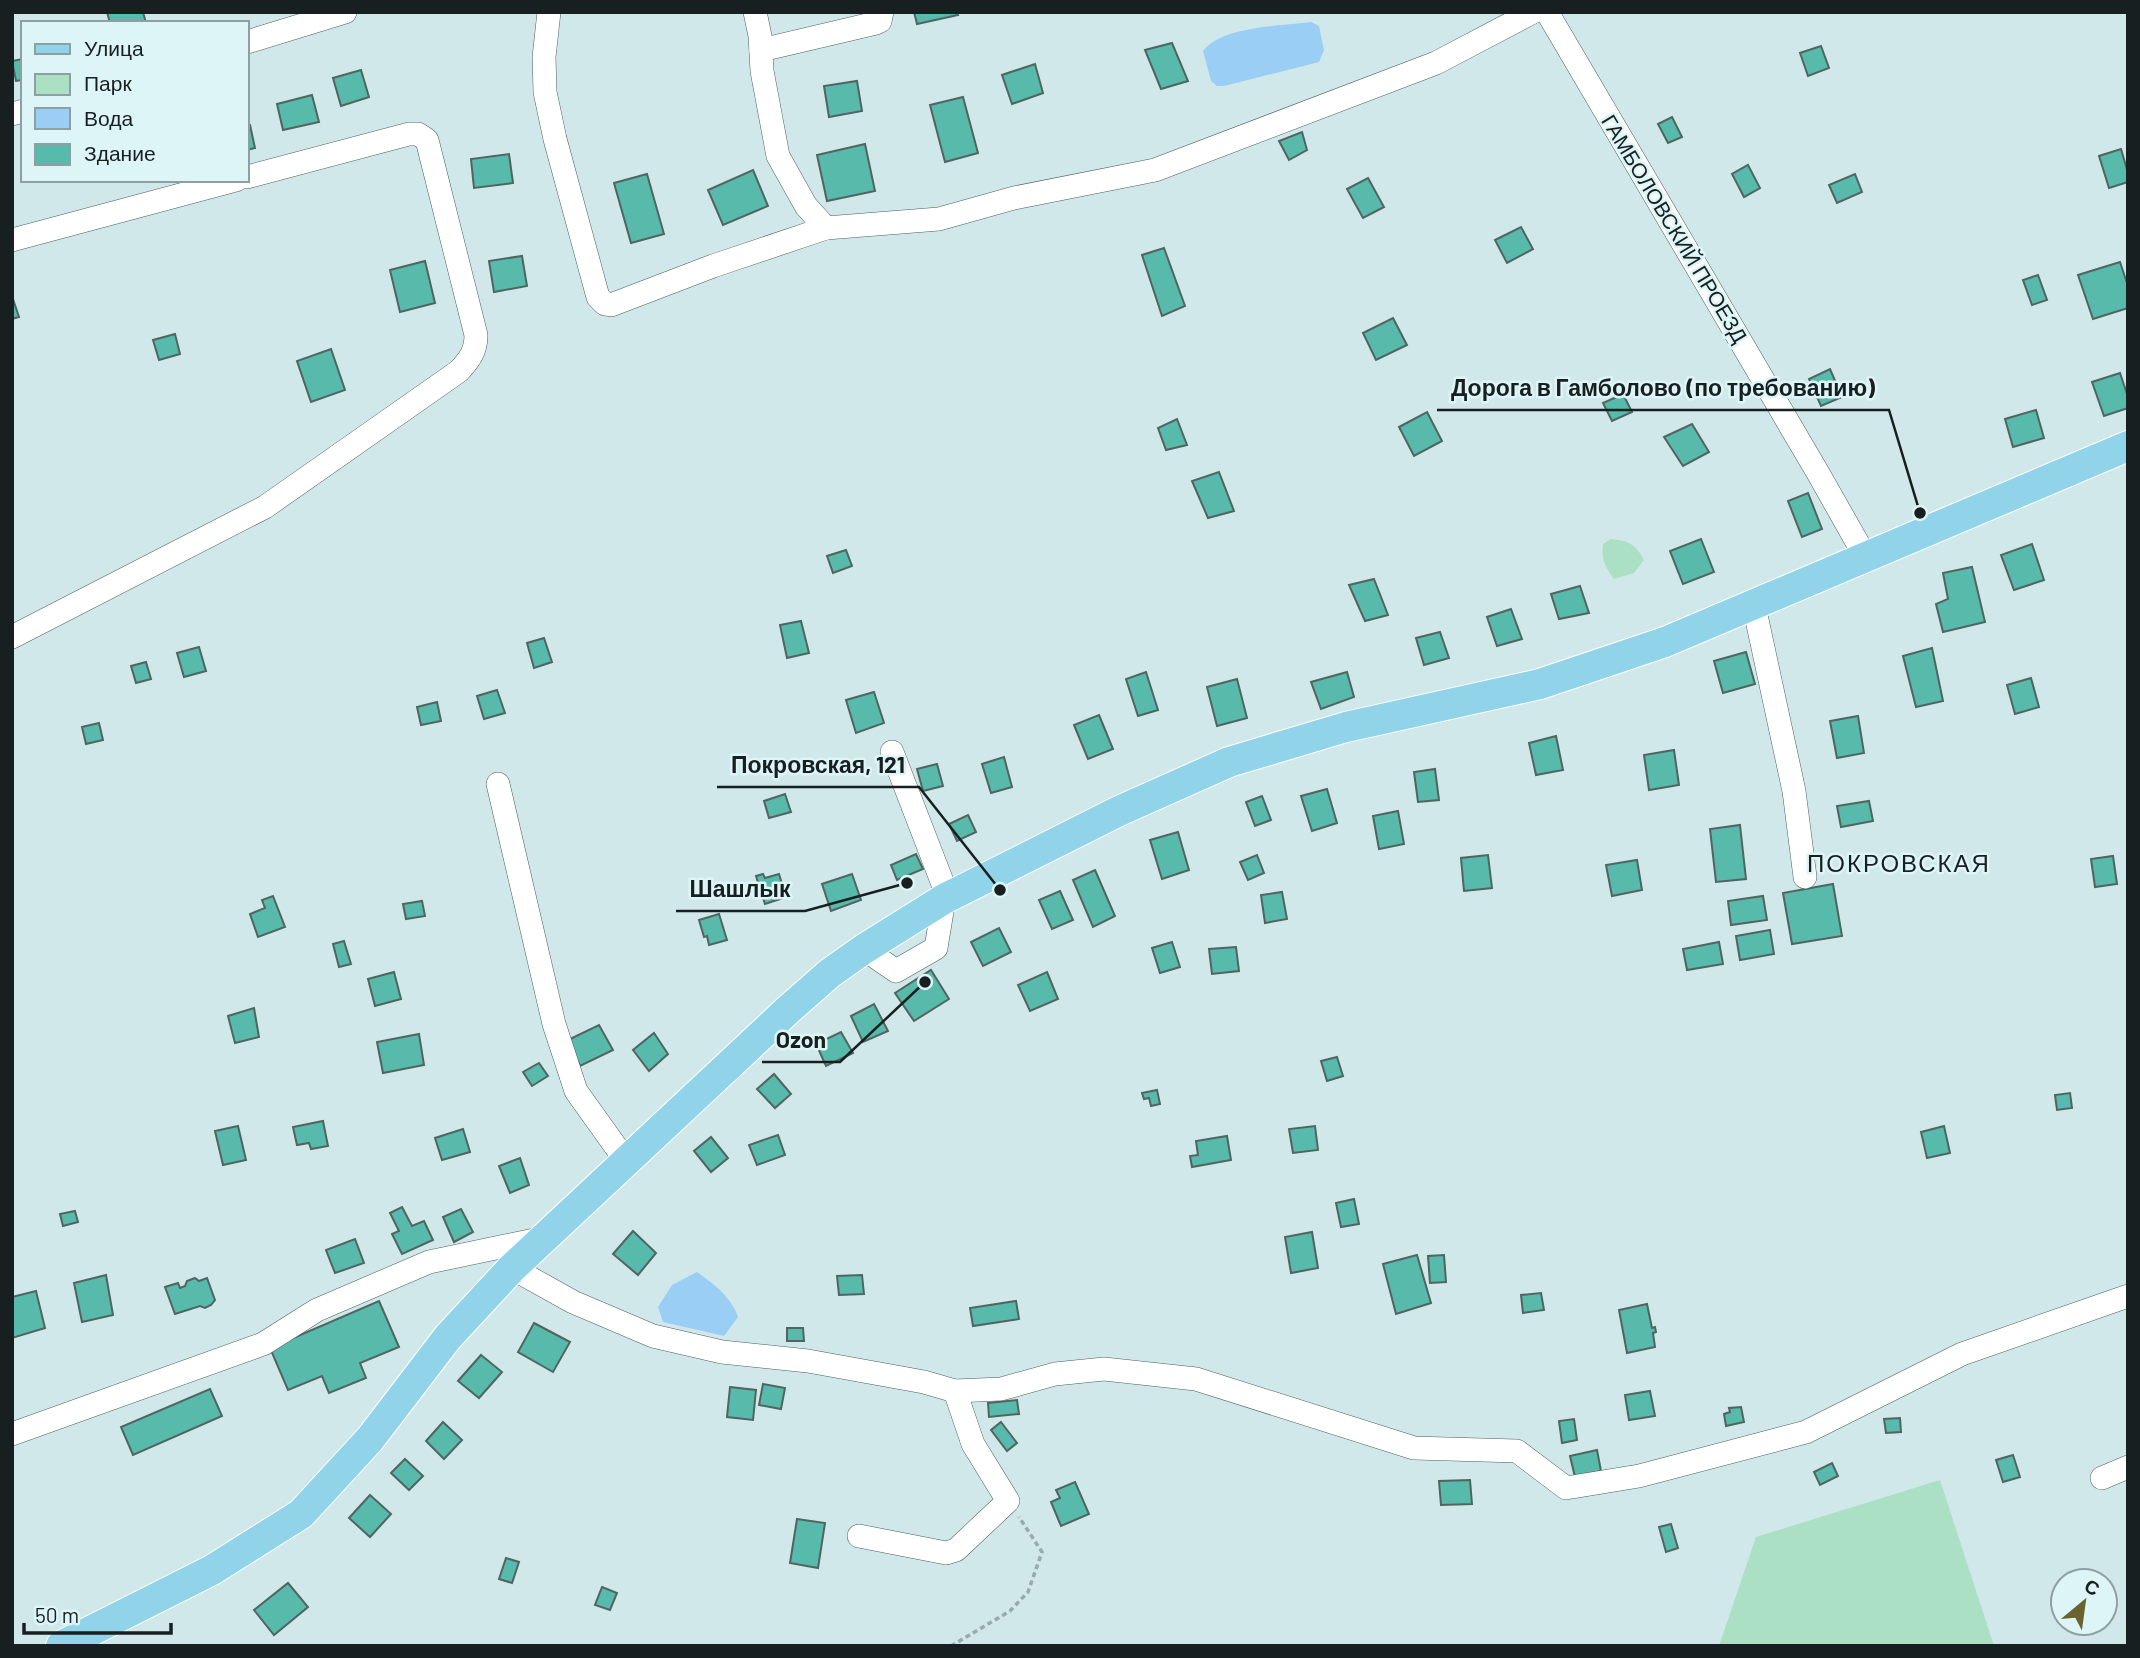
<svg xmlns="http://www.w3.org/2000/svg" width="2140" height="1658" font-family="Barlow,sans-serif">
<style>
.green{fill:#abe0c5}
.water{fill:#9acef5}
.building{fill:#57baab;stroke:#506561;stroke-width:2}
.lines{fill:none;stroke-linecap:round;stroke-linejoin:round}
.minor-casing{stroke:#4a5f60;stroke-width:24}
.major-casing{stroke:#fff;stroke-width:32}
.path{stroke:#98aaac;stroke-width:3.5;stroke-dasharray:5 3.5;stroke-linecap:butt}
.minor{stroke:#fff;stroke-width:23}
.major{stroke:#91d4e9;stroke-width:30}
.labels{text-anchor:middle;stroke-width:5;stroke-linejoin:round;paint-order:stroke}
.street-label{font-size:21px;fill:#171f20;stroke:#def5f7}
.quarter-label{font-size:24px;letter-spacing:2px;fill:#171f20;stroke:#def5f7}
.leader{fill:none;stroke:#171f20;stroke-width:2.5}
.callout-dot{fill:#171f20;stroke:#def5f7;stroke-width:2.5}
.callout-label{font-size:23px;text-anchor:middle;font-weight:bold;fill:#171f20;stroke:#def5f7;stroke-width:5;stroke-linejoin:round;paint-order:stroke}
</style>
<rect width="100%" height="100%" fill="#d1e8ea"/>
<g class="green">
<path d="M1611,539C1628,541 1635,543 1644,560L1634,573L1614,579C1605,567 1601,559 1603,544Z"/>
<path d="M1940,1480L1994,1646H1719L1756,1537Z"/>
</g>
<g class="water">
<path d="M1311,22L1319,26L1324,50L1319,62L1224,86H1217L1211,81L1203,51C1221,26 1281,26 1311,22Z"/>
<path d="M697,1272C714,1284 731,1297 738,1317L724,1336L663,1322L658,1307L672,1285Z"/>
</g>
<g class="building">
<path d="M107,12H143L146,23H110Z"/>
<path d="M914,12H957L958,15L917,24Z"/>
<path d="M1172,43L1188,81L1161,89L1145,50Z"/>
<path d="M1821,46L1829,68L1808,76L1800,53Z"/>
<path d="M23,59V80L16,81L12,61Z"/>
<path d="M1035,64L1043,93L1012,104L1002,75Z"/>
<path d="M361,70L369,97L341,106L333,78Z"/>
<path d="M857,81L862,111L829,117L824,86Z"/>
<path d="M312,95L319,122L283,130L277,104Z"/>
<path d="M963,97L978,153L945,162L930,105Z"/>
<path d="M1672,117L1682,137L1668,143L1658,124Z"/>
<path d="M250,125L255,148L247,150V126Z"/>
<path d="M1302,132L1307,150L1289,160L1279,141Z"/>
<path d="M865,144L875,191L827,201L817,155Z"/>
<path d="M2121,149L2128,173V182L2109,188L2099,156Z"/>
<path d="M509,154L513,183L474,188L471,159Z"/>
<path d="M1748,165L1760,188L1744,197L1732,174Z"/>
<path d="M753,170L768,206L723,225L708,190Z"/>
<path d="M647,174L664,234L631,243L614,183Z"/>
<path d="M1855,174L1862,192L1837,203L1829,185Z"/>
<path d="M1368,178L1384,207L1363,218L1347,189Z"/>
<path d="M1521,227L1533,249L1507,263L1495,240Z"/>
<path d="M1164,248L1185,306L1162,316L1142,255Z"/>
<path d="M522,256L527,286L494,292L489,261Z"/>
<path d="M425,261L435,303L400,312L390,270Z"/>
<path d="M2120,262L2128,286V308L2093,319L2078,275Z"/>
<path d="M2038,275L2047,300L2032,305L2023,280Z"/>
<path d="M12,296L19,317L12,319Z"/>
<path d="M1393,318L1407,345L1376,360L1363,333Z"/>
<path d="M175,334L180,354L159,360L153,340Z"/>
<path d="M331,349L345,390L311,402L297,361Z"/>
<path d="M1830,369L1842,397L1821,406L1809,379Z"/>
<path d="M2120,373L2128,397V408L2104,416L2092,382Z"/>
<path d="M1623,394L1632,412L1612,421L1603,403Z"/>
<path d="M2036,410L2044,438L2013,447L2005,419Z"/>
<path d="M1427,412L1442,441L1414,456L1399,427Z"/>
<path d="M1177,419L1187,445L1166,450L1158,428Z"/>
<path d="M1692,424L1709,452L1683,466L1664,437Z"/>
<path d="M1219,472L1234,511L1208,518L1192,481Z"/>
<path d="M1808,493L1822,529L1802,537L1788,501Z"/>
<path d="M1701,539L1714,572L1683,584L1670,551Z"/>
<path d="M2032,544L2044,580L2014,590L2001,555Z"/>
<path d="M846,550L852,566L833,573L827,556Z"/>
<path d="M1972,567L1985,622L1943,632L1936,604L1948,599L1943,573Z"/>
<path d="M1374,579L1388,615L1365,621L1349,585Z"/>
<path d="M1580,586L1589,613L1559,619L1551,594Z"/>
<path d="M1511,609L1522,639L1497,646L1487,617Z"/>
<path d="M801,621L809,653L787,658L780,625Z"/>
<path d="M1440,632L1449,658L1424,665L1416,638Z"/>
<path d="M544,638L552,662L534,668L527,643Z"/>
<path d="M199,647L206,671L184,677L177,653Z"/>
<path d="M1932,648L1943,701L1916,707L1903,656Z"/>
<path d="M1746,652L1755,684L1723,693L1714,661Z"/>
<path d="M146,662L151,679L136,683L131,666Z"/>
<path d="M1146,672L1158,710L1138,716L1126,679Z"/>
<path d="M1347,672L1354,697L1321,709L1311,682Z"/>
<path d="M2031,678L2039,707L2015,714L2007,685Z"/>
<path d="M1237,679L1247,718L1217,726L1207,687Z"/>
<path d="M497,690L505,713L484,719L477,696Z"/>
<path d="M874,692L884,723L856,733L846,700Z"/>
<path d="M437,702L441,721L421,725L417,707Z"/>
<path d="M1099,715L1113,749L1088,759L1074,725Z"/>
<path d="M1858,716L1864,753L1837,758L1830,721Z"/>
<path d="M99,723L103,740L86,744L82,727Z"/>
<path d="M1556,736L1563,770L1536,775L1529,743Z"/>
<path d="M1674,750L1679,785L1649,790L1644,755Z"/>
<path d="M1004,757L1012,787L991,793L982,764Z"/>
<path d="M937,764L943,786L923,791L917,769Z"/>
<path d="M1435,769L1439,800L1418,802L1414,772Z"/>
<path d="M1327,789L1337,823L1312,831L1301,796Z"/>
<path d="M785,794L791,812L769,818L764,801Z"/>
<path d="M1262,796L1271,820L1255,826L1246,802Z"/>
<path d="M1869,801L1873,821L1841,827L1837,806Z"/>
<path d="M1398,811L1404,844L1379,849L1373,816Z"/>
<path d="M968,815L976,832L957,841L949,824Z"/>
<path d="M1740,825L1746,879L1716,882L1710,829Z"/>
<path d="M1178,832L1189,870L1162,879L1150,840Z"/>
<path d="M916,854L923,869L897,880L891,865Z"/>
<path d="M1257,855L1264,873L1248,880L1240,862Z"/>
<path d="M1488,855L1492,888L1464,891L1461,858Z"/>
<path d="M2113,856L2117,884L2095,887L2091,859Z"/>
<path d="M1637,860L1642,890L1612,896L1606,865Z"/>
<path d="M1095,870L1115,916L1093,927L1073,880Z"/>
<path d="M763,874L765,878L779,874L786,897L765,904L761,892L757,893L755,887L759,886L756,876Z"/>
<path d="M852,874L861,900L831,911L822,884Z"/>
<path d="M1833,884L1842,936L1792,944L1783,893Z"/>
<path d="M1060,891L1073,920L1052,929L1039,900Z"/>
<path d="M1282,892L1287,919L1265,923L1261,895Z"/>
<path d="M273,896L285,927L258,937L250,914L265,908L262,900Z"/>
<path d="M1763,896L1767,920L1731,925L1728,901Z"/>
<path d="M422,901L425,916L406,919L403,904Z"/>
<path d="M719,914L727,940L709,945L707,936L704,937L699,920Z"/>
<path d="M999,928L1011,952L983,966L971,942Z"/>
<path d="M1770,930L1774,954L1740,960L1736,936Z"/>
<path d="M344,941L351,964L339,967L333,944Z"/>
<path d="M1172,942L1180,967L1160,973L1152,948Z"/>
<path d="M1719,942L1723,964L1687,970L1683,949Z"/>
<path d="M1236,947L1239,971L1212,974L1209,949Z"/>
<path d="M931,970L949,999L914,1021L895,993Z"/>
<path d="M394,972L401,999L375,1006L368,979Z"/>
<path d="M1047,972L1058,999L1030,1011L1018,985Z"/>
<path d="M874,1004L888,1031L863,1042L851,1016Z"/>
<path d="M254,1008L259,1037L235,1043L228,1016Z"/>
<path d="M599,1025L613,1050L580,1066L568,1040Z"/>
<path d="M841,1032L853,1053L826,1066L816,1044Z"/>
<path d="M654,1033L668,1054L649,1071L633,1050Z"/>
<path d="M419,1034L424,1065L383,1073L377,1042Z"/>
<path d="M1337,1057L1343,1076L1327,1081L1321,1061Z"/>
<path d="M539,1063L548,1076L532,1086L523,1072Z"/>
<path d="M774,1074L791,1094L775,1108L757,1089Z"/>
<path d="M1157,1090L1160,1104L1151,1106L1149,1098L1144,1099L1142,1093Z"/>
<path d="M2070,1093L2072,1108L2057,1110L2055,1095Z"/>
<path d="M323,1121L328,1146L311,1149L309,1143L297,1145L293,1127Z"/>
<path d="M238,1126L246,1160L223,1165L215,1131Z"/>
<path d="M1315,1126L1318,1150L1293,1153L1289,1129Z"/>
<path d="M1944,1126L1950,1153L1927,1158L1921,1132Z"/>
<path d="M463,1129L470,1152L442,1160L435,1138Z"/>
<path d="M778,1135L785,1155L757,1165L749,1145Z"/>
<path d="M1227,1136L1231,1160L1192,1167L1190,1156L1198,1155L1196,1141Z"/>
<path d="M711,1137L728,1158L711,1172L694,1151Z"/>
<path d="M520,1158L529,1185L510,1193L499,1166Z"/>
<path d="M1354,1199L1359,1224L1341,1227L1336,1203Z"/>
<path d="M402,1207L412,1226L424,1221L433,1240L402,1254L392,1234L399,1231L390,1213Z"/>
<path d="M461,1209L473,1232L454,1242L443,1217Z"/>
<path d="M75,1211L78,1222L63,1226L60,1214Z"/>
<path d="M633,1231L656,1253L638,1275L613,1254Z"/>
<path d="M1312,1232L1318,1268L1291,1273L1285,1237Z"/>
<path d="M355,1239L364,1263L335,1273L326,1250Z"/>
<path d="M1417,1255L1431,1303L1396,1314L1383,1264Z"/>
<path d="M1444,1255L1446,1282L1430,1283L1428,1256Z"/>
<path d="M106,1275L113,1315L82,1322L74,1283Z"/>
<path d="M862,1275L864,1294L839,1295L837,1276Z"/>
<path d="M195,1278L199,1281L207,1278L215,1300L211,1305L205,1308L200,1306L175,1314L165,1287L178,1283L180,1288L185,1286L187,1281Z"/>
<path d="M36,1291L45,1328L12,1338V1297Z"/>
<path d="M1541,1293L1544,1310L1523,1313L1521,1295Z"/>
<path d="M379,1301L399,1347L360,1363L366,1378L329,1393L322,1376L288,1390L270,1348Z"/>
<path d="M1016,1301L1019,1319L973,1326L970,1308Z"/>
<path d="M1647,1304L1652,1328L1655,1327L1656,1332L1653,1333L1655,1347L1627,1353L1619,1310Z"/>
<path d="M534,1323L570,1342L553,1372L518,1352Z"/>
<path d="M787,1328H803L804,1341H787Z"/>
<path d="M481,1355L502,1372L479,1398L458,1381Z"/>
<path d="M763,1384L785,1388L781,1409L759,1405Z"/>
<path d="M730,1387L756,1390L753,1420L727,1417Z"/>
<path d="M210,1389L222,1416L133,1455L121,1427Z"/>
<path d="M1650,1391L1655,1416L1629,1420L1625,1395Z"/>
<path d="M1017,1400L1019,1414L989,1417L988,1403Z"/>
<path d="M1741,1407L1744,1422L1726,1426L1724,1414L1730,1412L1729,1408Z"/>
<path d="M1900,1418L1901,1432L1886,1433L1884,1419Z"/>
<path d="M1574,1419L1577,1440L1562,1443L1559,1421Z"/>
<path d="M443,1422L462,1440L444,1459L426,1441Z"/>
<path d="M1001,1422L1017,1443L1007,1451L991,1430Z"/>
<path d="M1597,1450L1601,1471L1575,1477L1570,1456Z"/>
<path d="M2013,1455L2020,1477L2003,1482L1996,1460Z"/>
<path d="M405,1459L423,1476L409,1490L391,1473Z"/>
<path d="M1832,1463L1838,1476L1820,1485L1814,1472Z"/>
<path d="M1470,1480L1472,1504L1441,1505L1439,1481Z"/>
<path d="M1075,1482L1089,1514L1061,1526L1051,1502L1060,1498L1056,1490Z"/>
<path d="M370,1495L391,1514L370,1537L349,1518Z"/>
<path d="M797,1519L825,1523L818,1568L790,1563Z"/>
<path d="M1671,1524L1678,1548L1666,1552L1659,1527Z"/>
<path d="M506,1558L519,1562L512,1583L499,1579Z"/>
<path d="M288,1583L308,1607L274,1635L254,1610Z"/>
<path d="M602,1587L617,1593L610,1610L595,1605Z"/>
</g>
<g class="lines">
<g class="minor-casing">
<g id="minor">
<path d="M549,12L544,57L545,92L555,139L598,297L605,304L611,305L713,266L826,228L806,206L778,156L762,71L760,36L755,12"/>
<path d="M1547,12L1818,473L1865,556"/>
<path d="M247,42L345,12"/>
<path d="M761,50L876,23L880,21L882,12"/>
<path d="M12,114L23,111"/>
<path d="M826,228L939,219L1014,198L1155,170L1436,63L1533,12"/>
<path d="M12,240L236,180"/>
<path d="M1754,606L1794,791L1805,877"/>
<path d="M12,637L265,507L459,371C470,359 476,351 476,335L427,140L418,134H409L247,177"/>
<path d="M892,752L948,897"/>
<path d="M498,784L554,1024L576,1091L626,1161"/>
<path d="M864,949L896,971L936,948L944,899"/>
<path d="M512,1268L573,1302L653,1336L722,1352L808,1361L924,1382L955,1391L1001,1389L1055,1374L1104,1369L1196,1379L1414,1448L1517,1451L1566,1488L1639,1476L1806,1432L1962,1354L2128,1296"/>
<path d="M12,1434L263,1344L317,1310L429,1262L544,1238"/>
<path d="M2102,1478L2128,1467"/>
<path d="M859,1536L946,1553L956,1550L1008,1501L973,1444L955,1391"/>
</g>
</g>
<g class="major-casing">
<path id="major" d="M61,1646L212,1570L301,1514L370,1439L448,1337L512,1268L789,1009L830,973L864,949L944,899L1119,811L1229,762L1346,727L1540,684L1665,642L2128,446"/>
</g>
<path class="path" d="M951,1646L1010,1611L1028,1592L1042,1552L1019,1517"/>
<use href="#minor" class="minor"/>
<use href="#major" class="major"/>
</g>
<g class="labels">
<g class="street-label">
<text transform="translate(1674 229) rotate(59)" y="7">ГАМБОЛОВСКИЙ ПРОЕЗД</text>
</g>
<g class="quarter-label">
<text x="1899" y="872">ПОКРОВСКАЯ</text>
</g>
</g>
<path class="leader" d="M1920 513L1889 410H1437M1000 890L919 787H717M907 883L805 911H676M925 982L840 1062H762"/>
<g class="callout-dot">
<circle cx="1920" cy="513" r="7"/>
<circle cx="1000" cy="890" r="7"/>
<circle cx="907" cy="883" r="7"/>
<circle cx="925" cy="982" r="7"/>
</g>
<g class="callout-label">
<text x="1663" y="396">Дорога в Гамболово (по требованию)</text>
<text x="818" y="773">Покровская, 121</text>
<text x="740" y="897">Шашлык</text>
<text x="801" y="1048">Ozon</text>
</g>
<rect width="2140" height="1658" fill="none" stroke="#171f20" stroke-width="28"/>
<rect x="21" y="21" width="228" height="161" fill="#def5f7" stroke="#8e9fa1" stroke-width="2"/>
<rect x="35" y="44" width="35" height="10" fill="#91d4e9" stroke="#8e9fa1" stroke-width="2"/>
<text x="84" y="56" font-size="21" fill="#171f20">Улица</text>
<rect x="35" y="74" width="35" height="21" fill="#abe0c5" stroke="#8e9fa1" stroke-width="2"/>
<text x="84" y="91" font-size="21" fill="#171f20">Парк</text>
<rect x="35" y="108" width="35" height="21" fill="#9acef5" stroke="#8e9fa1" stroke-width="2"/>
<text x="84" y="126" font-size="21" fill="#171f20">Вода</text>
<rect x="35" y="144" width="35" height="21" fill="#57baab" stroke="#8e9fa1" stroke-width="2"/>
<text x="84" y="161" font-size="21" fill="#171f20">Здание</text>
<g transform="translate(2084 1602) rotate(29)"><circle r="33" fill="#def5f7" stroke="#8e9fa1" stroke-width="2"/>
<path d="M0-5L12 26L0 18L-12 26Z" fill="#6a6330"/>
<text y="-10" font-size="19" font-weight="bold" text-anchor="middle" fill="#171f20">С</text>
</g>
<path d="M24 1623v10h147v-10" fill="none" stroke="#171f20" stroke-width="3.5"/>
<text x="35" y="1623" font-size="21" fill="#171f20" stroke="#def5f7" stroke-width="5" paint-order="stroke">50 m</text>
</svg>
